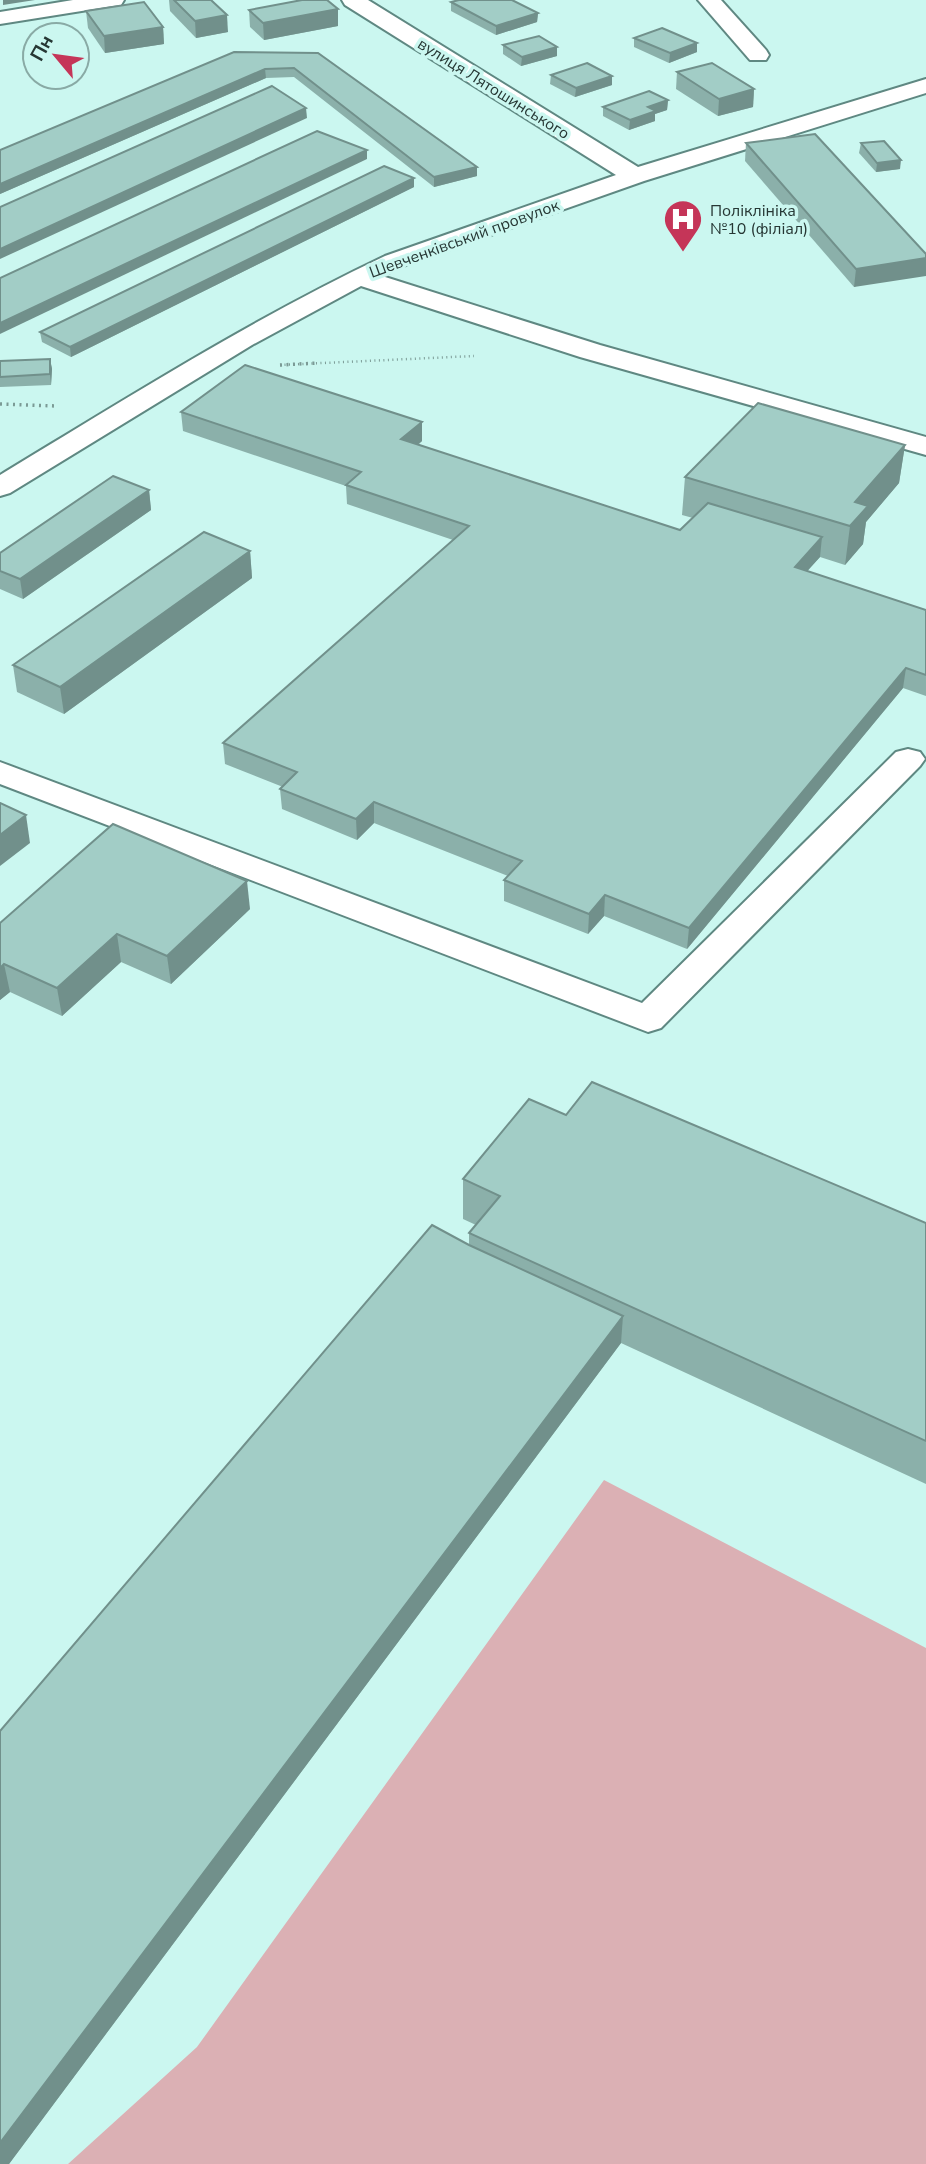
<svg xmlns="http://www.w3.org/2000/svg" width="926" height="2164" font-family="'Nunito Sans',sans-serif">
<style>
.green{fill:#dbb0b4}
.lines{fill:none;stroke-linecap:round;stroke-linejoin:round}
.minor-casing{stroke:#5f8882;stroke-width:4}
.path-far1{stroke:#7b9a95;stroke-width:2.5;stroke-dasharray:1 3.5;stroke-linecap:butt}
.path{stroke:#7b9a95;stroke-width:3.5;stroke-dasharray:2 4.5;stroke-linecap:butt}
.minor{fill:#fff;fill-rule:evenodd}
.wall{fill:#8bb0aa}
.shaded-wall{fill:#71908b}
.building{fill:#a2cdc6;stroke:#71908b;stroke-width:2}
.labels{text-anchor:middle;stroke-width:7;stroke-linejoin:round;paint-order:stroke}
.far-street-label{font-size:16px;fill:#263734;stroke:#cbf7f0}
.far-poi-label{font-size:16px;fill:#263734;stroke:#cbf7f0;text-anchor:start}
</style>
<rect width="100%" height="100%" fill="#cbf7f0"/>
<path class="green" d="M604,1480L926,1648V2164H68L197,2047Z"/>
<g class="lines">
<g class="minor-casing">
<g id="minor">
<path d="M73,0H124L121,5L113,6L0,24V12Z"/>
<path d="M342,0H368L638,167L926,79V93L644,181L403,266L382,276L600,345L926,437V455L580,357L361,286L252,345L10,493L0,496V475C127,398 252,319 385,256L616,175L345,5Z"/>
<path d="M698,0H721L766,50L769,55L766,60H750Z"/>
<path d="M908,749L920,752L925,759L920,766L661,1028L648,1032L0,784V762L642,1003L896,752Z"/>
</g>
</g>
<path class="path-far1" d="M280,365L474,356"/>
<g class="path">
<path d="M280,365L318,363"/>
<path d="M0,404L56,406"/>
</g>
<use href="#minor" class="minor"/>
</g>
<g class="wall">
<path d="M169,0H211L228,32L196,38L170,11Z"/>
<path d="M451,2L538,13L537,22L496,35L451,11Z"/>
<path d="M338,9V26L264,40L250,27L249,10Z"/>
<path d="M86,11L163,27L164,44L105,53L88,28Z"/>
<path d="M634,38L697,43V52L669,63L634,47Z"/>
<path d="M503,45L557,47V56L521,66L503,54Z"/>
<path d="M318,53L477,176L434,187L294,77L266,78L0,194V150Z"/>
<path d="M677,72L754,89L753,107L718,116L676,89Z"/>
<path d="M551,75L612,76V85L575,97L550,84Z"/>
<path d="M668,100L667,110L655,114V121L629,130L603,116V107Z"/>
<path d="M746,143L926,254L854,287L745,161Z"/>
<path d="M861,143L900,169L876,172L859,153Z"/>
<path d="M414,178V187L71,357L42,342L40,332Z"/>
<path d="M50,359L52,369L51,385L0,387V361Z"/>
<path d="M181,412L422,422V441L418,445L680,530L693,518L682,515L685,477L905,445L899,483L866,522L863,544L845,565L820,557L807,571L926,610V696L903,688L687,949L604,916L588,934L504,901V880L508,876L374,823L357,840L282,809L280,789L283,787L225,764L223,743L453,540L347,504L346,486L183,431Z"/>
<path d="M149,490L151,510L23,599L0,589V553Z"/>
<path d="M250,551L252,578L64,714L17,692L13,665Z"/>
<path d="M250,909L171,984L121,962L62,1016L10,992L0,1000V923Z"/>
<path d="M566,1115L926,1223V1484L621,1343L9,2164H0L469,1245V1233L476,1225L463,1219V1179Z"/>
</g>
<g class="shaded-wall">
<path d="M3,0H35L3,5Z"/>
<path d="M338,9V26L264,40L263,23Z"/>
<path d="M538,13L537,22L496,35V26Z"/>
<path d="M227,15L228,32L196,38L195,21Z"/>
<path d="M163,27L164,44L105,53L104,36Z"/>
<path d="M697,43V52L669,63L670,53Z"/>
<path d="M557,47V56L521,66L522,57Z"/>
<path d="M265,69L266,78L0,194V184Z"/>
<path d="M612,76V85L575,97L576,88Z"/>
<path d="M754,89L753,107L718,116L719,99Z"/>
<path d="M668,100L667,110L655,114V121L629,130L630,120L648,107Z"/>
<path d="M306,108L307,118L0,259V249Z"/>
<path d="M367,150V159L0,334V323Z"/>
<path d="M901,160L900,169L876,172L877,163Z"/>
<path d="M477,167V176L434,187V177Z"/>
<path d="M414,178V187L71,357L70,347Z"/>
<path d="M926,258V276L854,287L856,269Z"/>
<path d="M50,359L52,369L51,385L50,374Z"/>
<path d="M422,422V441L401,458V439Z"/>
<path d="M905,445L899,483L866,522L863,544L845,565L850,526L855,502Z"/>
<path d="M149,490L151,510L23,599L20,579Z"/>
<path d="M822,537L820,557L793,587L795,567Z"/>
<path d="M250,551L252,578L64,714L60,687Z"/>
<path d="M906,668L903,688L687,949L689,928Z"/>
<path d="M374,802V823L357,840L356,819Z"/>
<path d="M26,815L30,843L0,866V835Z"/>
<path d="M247,881L250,909L171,984L167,956Z"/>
<path d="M605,895L604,916L588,934L589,914Z"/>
<path d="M117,934L121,962L62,1016L57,988Z"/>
<path d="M4,964L10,992L0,1000V968Z"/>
<path d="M623,1316L621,1343L9,2164H0V2143Z"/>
</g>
<g class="building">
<path d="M174,0H211L227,15L195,21Z"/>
<path d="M302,0H327L338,9L263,23L249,10Z"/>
<path d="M459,0H512L538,13L496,26L451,2Z"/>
<path d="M144,2L163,27L104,36L86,11Z"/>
<path d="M662,28L697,43L670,53L634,38Z"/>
<path d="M539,36L557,47L522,57L503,45Z"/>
<path d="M234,52L318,53L477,167L434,177L294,68L265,69L0,184V150Z"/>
<path d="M587,63L612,76L576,88L551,75Z"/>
<path d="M712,63L754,89L719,99L677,72Z"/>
<path d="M272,86L306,108L0,249V207Z"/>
<path d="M649,91L668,100L648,107L656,111L630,120L603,107Z"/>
<path d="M317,131L367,150L0,323V278Z"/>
<path d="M815,134L926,254V258L856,269L746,143Z"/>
<path d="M884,141L901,160L877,163L861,143Z"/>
<path d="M384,166L414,178L70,347L40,332Z"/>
<path d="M50,359V374L0,377V361Z"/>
<path d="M245,365L422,422L401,439L680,530L708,503L822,537L795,567L926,610V675L906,668L689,928L605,895L589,914L504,880L522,861L374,802L356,819L280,789L297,772L223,743L469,526L346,485L361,472L181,412Z"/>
<path d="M758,403L905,445L855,502L868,506L850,526L685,477Z"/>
<path d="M113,476L149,490L20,579L0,571V553Z"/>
<path d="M204,532L250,551L60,687L13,665Z"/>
<path d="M0,803L26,815L0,835Z"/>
<path d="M113,824L247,881L167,956L117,934L57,988L4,964L0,968V923Z"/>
<path d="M592,1082L926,1223V1441L469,1233L500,1196L463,1179L529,1099L566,1115Z"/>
<path d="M432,1225L469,1245L623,1316L0,2143V1731Z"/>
</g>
<defs>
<g id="hospital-pin" transform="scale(2.0125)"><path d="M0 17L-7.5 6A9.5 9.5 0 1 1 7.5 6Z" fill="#c53558" stroke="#cbf7f0"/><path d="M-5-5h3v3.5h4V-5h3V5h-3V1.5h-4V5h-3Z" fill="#fff"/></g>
</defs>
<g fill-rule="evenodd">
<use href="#hospital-pin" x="683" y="219"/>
</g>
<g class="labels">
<g class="far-street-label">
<text transform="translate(494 88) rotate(32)" y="6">вулиця Лятошинського</text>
<text transform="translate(464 238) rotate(-20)" y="6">Шевченківський провулок</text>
</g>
<g class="far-poi-label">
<text x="710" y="216">Поліклініка<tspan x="710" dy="18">№10 (філіал)</tspan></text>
</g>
</g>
<g transform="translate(56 56) rotate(299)"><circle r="33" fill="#cbf7f0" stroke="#89aaa5" stroke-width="2"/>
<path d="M0-5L12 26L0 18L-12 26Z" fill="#c53558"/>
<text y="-10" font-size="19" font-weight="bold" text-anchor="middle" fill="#263734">Пн</text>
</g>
</svg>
